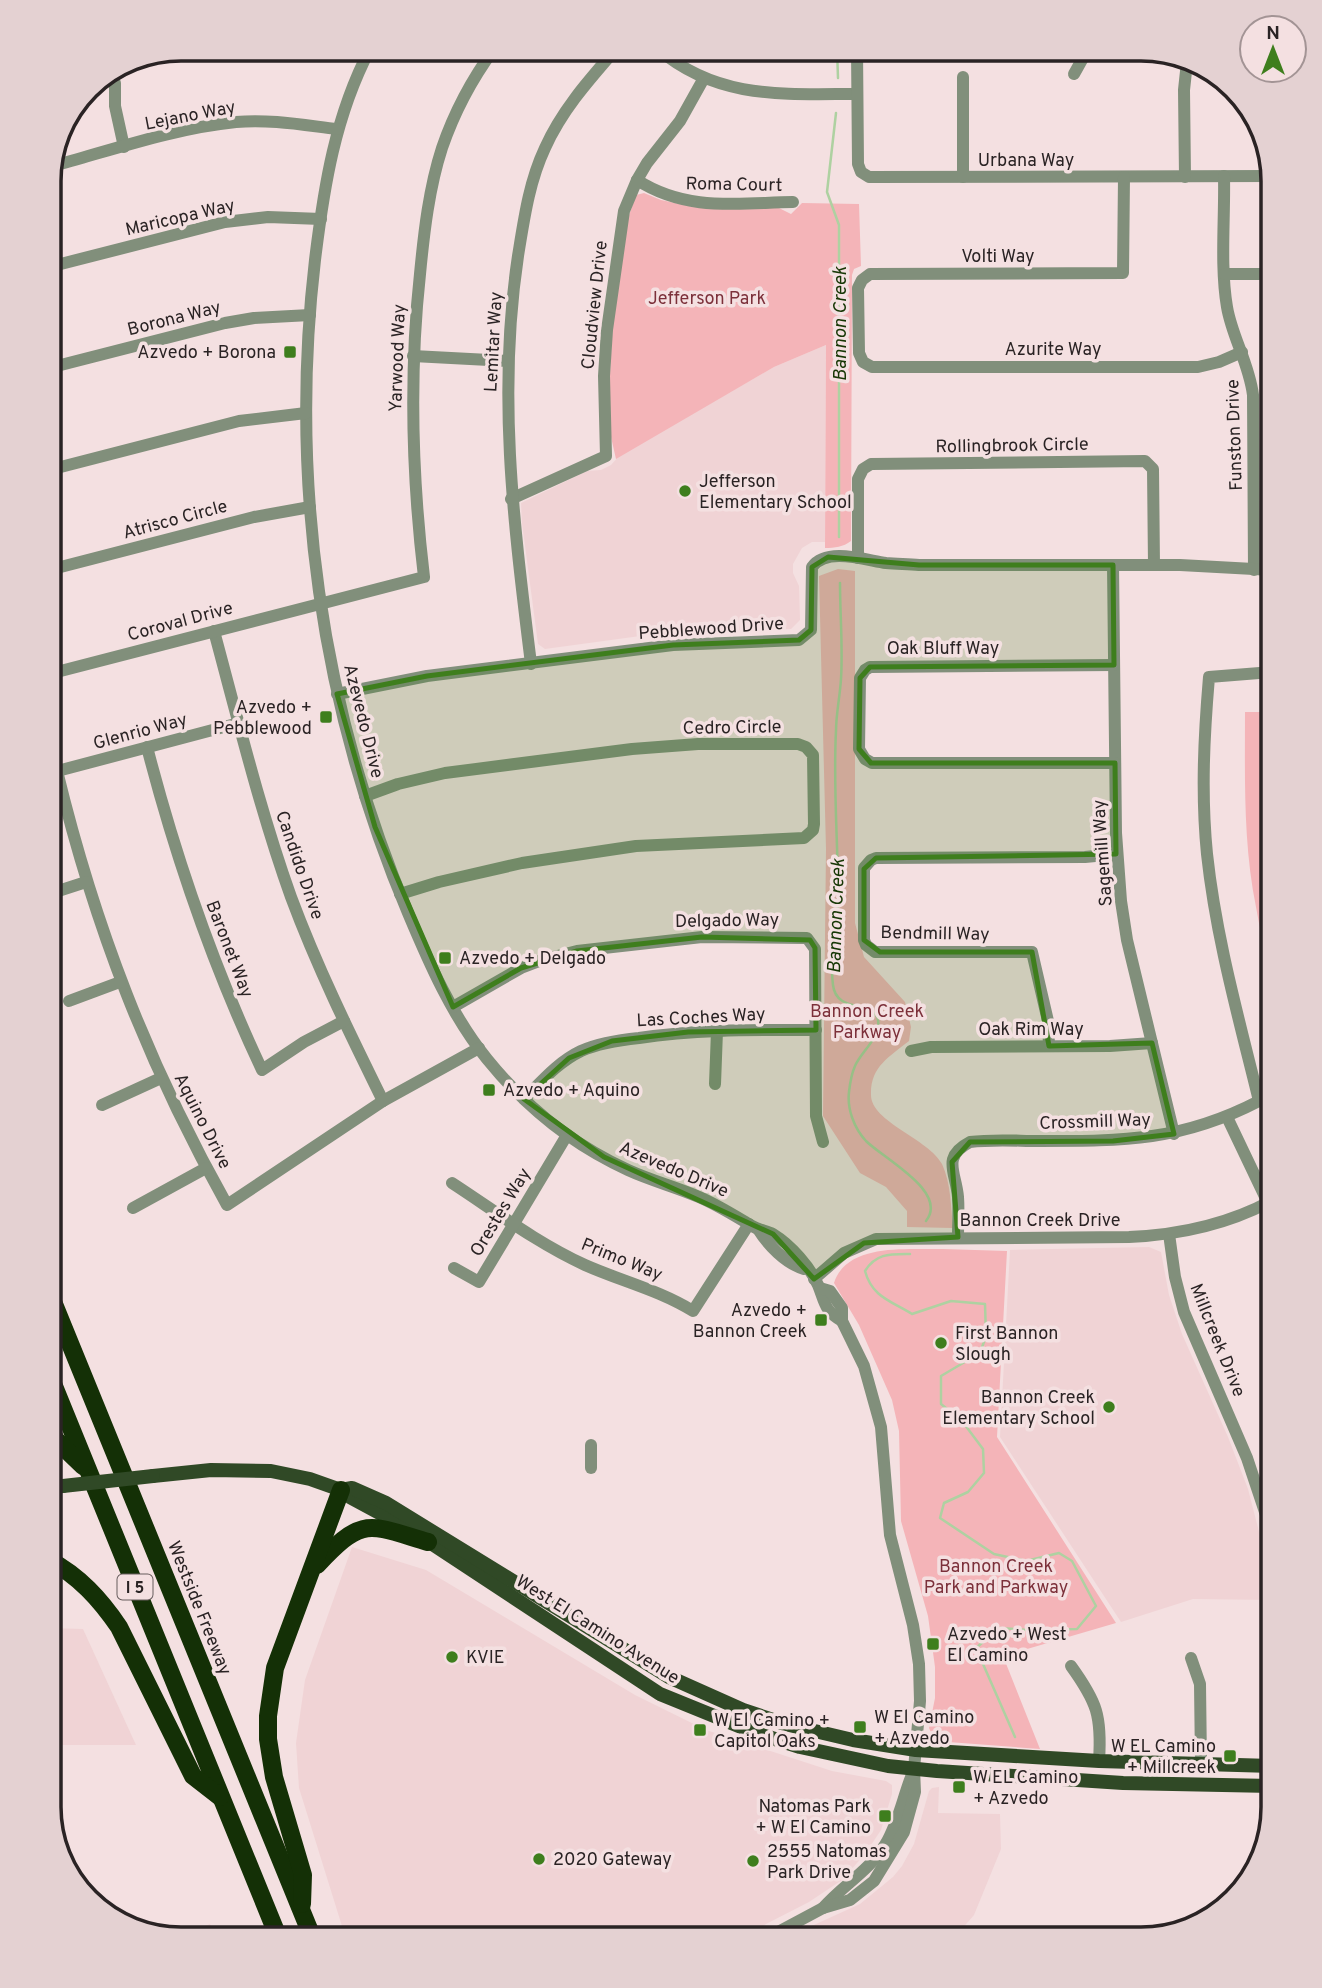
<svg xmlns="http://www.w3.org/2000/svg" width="1322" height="1988" font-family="Overpass,sans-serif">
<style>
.built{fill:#f0d3d5}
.green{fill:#f4b4b8}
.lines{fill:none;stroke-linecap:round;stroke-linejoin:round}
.stream{stroke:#aed1a1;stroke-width:2.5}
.minor{stroke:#818f7b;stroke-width:12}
.major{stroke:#304926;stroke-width:14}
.highway{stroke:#143006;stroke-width:18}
.major-bridge{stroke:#304926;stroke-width:14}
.marked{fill:#3e7e1d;fill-opacity:0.2;stroke:#3e7e1d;stroke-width:5;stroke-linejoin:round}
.poi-dot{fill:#3e7e1d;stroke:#f4e0e1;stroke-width:2.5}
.labels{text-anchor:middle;stroke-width:7;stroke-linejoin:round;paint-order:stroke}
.shield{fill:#f4e0e1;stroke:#675c5d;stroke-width:2}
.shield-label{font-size:16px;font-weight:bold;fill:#2a2324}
.street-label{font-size:18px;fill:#2a2324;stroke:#f4e0e1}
.park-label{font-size:18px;fill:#7c303a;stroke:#f4e0e1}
.poi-label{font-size:18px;fill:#2a2324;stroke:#f4e0e1;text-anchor:start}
.water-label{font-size:19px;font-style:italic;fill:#173705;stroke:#f4e0e1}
.rim{fill:none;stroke:#2a2324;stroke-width:3.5}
</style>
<rect width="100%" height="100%" fill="#f4e0e1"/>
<g class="built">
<path d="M826,345L825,542H812L802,548L793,564V573L799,586L800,620L791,629L677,631L545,649L538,644L522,523L521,503L587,471L601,470L611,465L620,455L774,367Z"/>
<path d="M1149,1247L1161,1252L1169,1295L1182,1334L1228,1437L1248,1489L1273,1586V1600L1193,1599L1121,1622L1000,1437L1010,1250Z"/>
<path d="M352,1547L426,1570L635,1695L706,1730L832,1771L886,1781L892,1785V1794L881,1830L865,1854L842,1880L809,1902L766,1924L746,1939H346L299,1788L296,1743L305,1680Z"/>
<path d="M49,1628L83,1629L136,1745H49Z"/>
<path d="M939,1787L938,1813L1000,1814L1001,1849L974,1915L953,1939H783L860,1904L893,1877L902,1866L914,1844L929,1791L932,1788Z"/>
<path d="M210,1924L217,1939H175Z"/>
</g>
<g class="green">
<path d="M644,193L661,200L694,207H777L791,214L802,203L859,204L861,266L854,269L852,275L851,541C843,547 835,548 825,548L826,345L774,367L616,459L611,437L609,392L613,318L625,227L636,195Z"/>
<path d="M838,569L855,571V923L864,957L905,1002L911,1027L909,1041C889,1057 870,1067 871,1095C871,1122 929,1139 942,1164C951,1183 951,1208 953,1228L907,1227V1211L886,1187L860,1173L823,1116L826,849L819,576Z"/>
<path d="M1245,712H1273V981C1267,956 1260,932 1256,907C1243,843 1245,777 1245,712Z"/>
<path d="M943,1249L1007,1251L997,1437L1116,1623L1003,1656L1040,1749L935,1741L929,1728L935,1698V1667L928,1616L901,1521L899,1431L892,1400L859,1325L834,1283C847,1242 909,1250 943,1249Z"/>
</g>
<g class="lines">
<g class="stream">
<path d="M837,49L838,78"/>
<path d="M836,113L827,192L839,225V537"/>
<path d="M840,583C840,615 843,647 841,679C840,696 836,714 836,731C833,786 838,841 838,895C839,925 829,955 833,985C836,1014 875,1000 878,1020C881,1037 861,1052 855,1066C851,1075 850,1083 849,1092C847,1109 854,1128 866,1141C884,1159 949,1192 926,1221"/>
<path d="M910,1254C890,1254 876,1253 865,1271C872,1297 891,1301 912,1314L951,1301L985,1304L986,1336L980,1353L941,1376V1404L962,1421L983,1449L984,1473L968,1492L944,1503L940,1518L994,1554L1026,1561L1059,1553L1072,1561L1096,1606L1077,1629L1029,1630L999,1628L976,1648L1015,1737"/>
</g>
<g class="minor">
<path d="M370,49C335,116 324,186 315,260C289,481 321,707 408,913C429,963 452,1016 487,1059C525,1106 573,1145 628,1170C652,1181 676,1187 699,1197C718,1205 735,1216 752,1226C759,1230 767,1231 773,1234C791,1245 810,1267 818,1285C825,1302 824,1311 842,1321"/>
<path d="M658,49C718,100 784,94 857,94"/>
<path d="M857,49L858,164L861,172L869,177L1272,176"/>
<path d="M1074,74L1088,49"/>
<path d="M963,77V177"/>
<path d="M115,83V106L124,147"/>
<path d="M53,166C112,150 175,128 236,122C270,119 303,125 337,129"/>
<path d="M1224,176C1225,218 1220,266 1227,307C1232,337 1249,363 1253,395L1254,570"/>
<path d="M1124,177L1123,273L870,274L862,280L858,288L859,353L863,362L872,367H1198L1219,362L1242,352"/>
<path d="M1185,177L1184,90L1187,62"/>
<path d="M637,180C687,212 737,203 793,202"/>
<path d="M49,267L225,222L268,217L321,219"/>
<path d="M1225,274H1273"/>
<path d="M413,356L508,361"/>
<path d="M49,368L225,323L254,318L310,315"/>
<path d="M49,470L239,421L306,413"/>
<path d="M511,499L606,456L604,376L607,330L624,211L637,180L647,163L680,121L704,78"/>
<path d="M858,558V479L863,469L871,464L1145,461L1153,469L1154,565"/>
<path d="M1113,565L1116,833L1121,901L1127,940L1174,1134"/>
<path d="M49,570L254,517L310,507"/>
<path d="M214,631C238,720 260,810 291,897C317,967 350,1034 383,1101"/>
<path d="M531,664C514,525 497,395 518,256C524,219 529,182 545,148C562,110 589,80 616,49"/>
<path d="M1114,665L870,667L865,670L860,678L859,749L865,759L872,763H1115"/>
<path d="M49,674L424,577C412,476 409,375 420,274C424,232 429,188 442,148C454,113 472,79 494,49"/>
<path d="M337,694L427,676L673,645L799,640L811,630L812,567C827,547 865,560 886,563C897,564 908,564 919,565H1180L1273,570"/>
<path d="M147,747C176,859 213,966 262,1070L304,1042L344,1021"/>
<path d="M57,771C95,928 148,1064 227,1205L383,1101L479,1048"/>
<path d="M50,773L239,723"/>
<path d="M365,796L398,784L445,773L632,749L698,744H798L806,747L813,755L814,824L813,830L804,838L636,846L522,863L439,882L400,894"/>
<path d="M49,894L86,882"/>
<path d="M69,1001L120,982"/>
<path d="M453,1007L521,968L542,960L577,951L702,937L807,938L815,949L816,1116L823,1142"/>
<path d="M1049,1046L1048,1021L1032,952H875L866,945L864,940V868L871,860L876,858L1085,857L1116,854"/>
<path d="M911,1051L931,1047L1110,1046L1152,1043"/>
<path d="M715,1084L717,1031"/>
<path d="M524,1099C542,1081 558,1062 581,1051C599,1043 619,1040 639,1038C697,1029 756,1030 816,1030"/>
<path d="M102,1105L161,1078"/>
<path d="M1227,1117L1268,1203"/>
<path d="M452,1183C495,1211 537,1243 585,1265C621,1281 659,1290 693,1311L749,1224"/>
<path d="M133,1208L206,1168"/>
<path d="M758,1229C768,1245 785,1263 804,1269"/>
<path d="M1169,1234L1175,1277L1184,1312L1247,1458L1273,1536"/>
<path d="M958,1237C958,1224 959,1210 958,1197C956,1172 941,1157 970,1142C993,1139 1017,1141 1040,1141C1124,1141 1182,1141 1259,1101C1239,1019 1216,938 1207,854C1201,794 1204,736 1209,677L1273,672"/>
<path d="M454,1268L479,1282L567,1135"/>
<path d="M814,1279L844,1253L876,1239L1129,1237C1179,1235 1229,1224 1273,1200"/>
<path d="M591,1468V1445"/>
<path d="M1258,1488L1273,1482"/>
<path d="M1191,1658L1200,1684L1201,1764"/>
<path d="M1071,1666C1097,1702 1102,1716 1099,1761"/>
<path d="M823,1908C843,1885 869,1871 885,1845C899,1822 903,1796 913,1772"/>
<path d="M765,1939L823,1908L850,1900L874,1881L904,1832L915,1792L914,1769L920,1701L919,1664L913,1625L890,1535L881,1427L864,1366L842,1321V1308L830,1291L820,1288"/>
</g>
<g class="major">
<path d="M153,1476L211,1470L271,1471L310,1479L341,1490L350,1497L411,1530L660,1694L756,1733L800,1747L888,1766L937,1771L1123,1783L1273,1786"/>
<path d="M49,1487L63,1486"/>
<path d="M341,1490L352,1488L386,1503L669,1677L743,1710L785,1724L853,1740L916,1750L1099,1761L1273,1766"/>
</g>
<g class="highway">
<path d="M49,1292L313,1939"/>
<path d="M49,1374L279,1939"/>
<path d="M49,1427L56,1440L83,1466"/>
<path d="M49,1560C79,1576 100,1599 119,1627L193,1776L220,1797"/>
<path d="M317,1565C363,1516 367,1524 428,1542"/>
<path d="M302,1904L303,1875L274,1777L268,1739V1716L275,1668L341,1490"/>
</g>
<path class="major-bridge" d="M63,1486L153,1476"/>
</g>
<path class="marked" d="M828,557L919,565H1113L1114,665L870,667L860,678L859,749L871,763H1115L1116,854L876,858L864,869V940L880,952H1032L1049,1046L1152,1043L1174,1134L1113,1141L970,1142L952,1162L958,1237L864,1243L814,1279L773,1234L604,1157L524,1099L569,1058L612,1041L688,1032L816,1030L815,948L810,940L702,937L577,951L521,968L453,1007L375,827L337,694L427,676L673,645L799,640L811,630L812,567Z"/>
<g class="poi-dot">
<rect x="283" y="345" width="14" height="14" rx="3.5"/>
<circle cx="685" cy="491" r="7"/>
<rect x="319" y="710" width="14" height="14" rx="3.5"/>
<rect x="438" y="951" width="14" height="14" rx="3.5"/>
<rect x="482" y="1083" width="14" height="14" rx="3.5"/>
<rect x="814" y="1313" width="14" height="14" rx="3.5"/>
<circle cx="941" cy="1343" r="7"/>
<circle cx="1109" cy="1407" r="7"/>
<rect x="926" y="1637" width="14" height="14" rx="3.5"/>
<circle cx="452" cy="1657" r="7"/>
<rect x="853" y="1720" width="14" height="14" rx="3.5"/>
<rect x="693" y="1723" width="14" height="14" rx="3.5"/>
<rect x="1223" y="1749" width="14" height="14" rx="3.5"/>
<rect x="952" y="1780" width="14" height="14" rx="3.5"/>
<rect x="878" y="1809" width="14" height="14" rx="3.5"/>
<circle cx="539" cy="1859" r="7"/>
<circle cx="753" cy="1861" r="7"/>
</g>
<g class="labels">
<rect class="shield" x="117.5" y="1574.5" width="35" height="25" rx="5"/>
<g class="shield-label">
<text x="135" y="1593">I 5</text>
</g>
<g class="street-label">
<text transform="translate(190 115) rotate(-11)" y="6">Lejano Way</text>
<text x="1026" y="166">Urbana Way</text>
<text transform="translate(734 184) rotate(1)" y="6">Roma Court</text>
<text transform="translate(180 217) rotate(-13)" y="6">Maricopa Way</text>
<text x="998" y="262">Volti Way</text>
<text transform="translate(594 305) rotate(-84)" y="6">Cloudview Drive</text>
<text transform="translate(174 318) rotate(-14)" y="6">Borona Way</text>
<text transform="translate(493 342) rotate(-87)" y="6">Lemitar Way</text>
<text x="1053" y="355">Azurite Way</text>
<text transform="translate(397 358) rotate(-88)" y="6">Yarwood Way</text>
<text transform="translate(1234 435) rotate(-92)" y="6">Funston Drive</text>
<text transform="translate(1012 445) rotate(-1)" y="6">Rollingbrook Circle</text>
<text transform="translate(175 519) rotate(-15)" y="6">Atrisco Circle</text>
<text transform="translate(180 621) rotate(-15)" y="6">Coroval Drive</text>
<text transform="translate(711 628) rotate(-4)" y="6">Pebblewood Drive</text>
<text x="943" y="654">Oak Bluff Way</text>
<text transform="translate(364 721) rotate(76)" y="6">Azevedo Drive</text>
<text transform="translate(732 727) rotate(-1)" y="6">Cedro Circle</text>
<text transform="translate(140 731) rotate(-15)" y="6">Glenrio Way</text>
<text transform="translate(1102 853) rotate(-94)" y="6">Sagemill Way</text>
<text transform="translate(300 865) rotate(71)" y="6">Candido Drive</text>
<text transform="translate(727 920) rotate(-1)" y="6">Delgado Way</text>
<text transform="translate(935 933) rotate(1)" y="6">Bendmill Way</text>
<text transform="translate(230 949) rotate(69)" y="6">Baronet Way</text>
<text transform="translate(701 1017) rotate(-3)" y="6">Las Coches Way</text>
<text x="1031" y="1035">Oak Rim Way</text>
<text transform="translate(203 1121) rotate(63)" y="6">Aquino Drive</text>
<text transform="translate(1095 1121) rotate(-2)" y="6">Crossmill Way</text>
<text transform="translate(674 1169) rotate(23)" y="6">Azevedo Drive</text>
<text transform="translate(500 1212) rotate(-59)" y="6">Orestes Way</text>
<text x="1040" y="1226">Bannon Creek Drive</text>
<text transform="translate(622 1259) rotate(22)" y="6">Primo Way</text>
<text transform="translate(1218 1340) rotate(68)" y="6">Millcreek Drive</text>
<text transform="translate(200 1608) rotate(68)" y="6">Westside Freeway</text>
<text transform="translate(598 1629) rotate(32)" y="6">West El Camino Avenue</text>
</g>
<g class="park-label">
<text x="707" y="304">Jefferson Park</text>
<text x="867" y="1017">Bannon Creek<tspan x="867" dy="21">Parkway</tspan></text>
<text x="996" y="1572">Bannon Creek<tspan x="996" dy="21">Park and Parkway</tspan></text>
</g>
<g class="poi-label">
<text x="276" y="358" text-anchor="end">Azvedo + Borona</text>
<text x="699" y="487">Jefferson<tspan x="699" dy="21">Elementary School</tspan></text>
<text x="312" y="713" text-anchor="end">Azvedo +<tspan x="312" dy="21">Pebblewood</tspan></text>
<text x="459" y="964">Azvedo + Delgado</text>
<text x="503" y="1096">Azvedo + Aquino</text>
<text x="807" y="1316" text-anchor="end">Azvedo +<tspan x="807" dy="21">Bannon Creek</tspan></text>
<text x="955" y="1339">First Bannon<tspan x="955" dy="21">Slough</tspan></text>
<text x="1095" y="1403" text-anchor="end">Bannon Creek<tspan x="1095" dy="21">Elementary School</tspan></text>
<text x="947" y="1640">Azvedo + West<tspan x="947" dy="21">El Camino</tspan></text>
<text x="466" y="1663">KVIE</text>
<text x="874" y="1723">W El Camino<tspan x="874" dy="21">+ Azvedo</tspan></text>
<text x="714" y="1726">W El Camino +<tspan x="714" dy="21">Capitol Oaks</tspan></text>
<text x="1216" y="1752" text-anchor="end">W EL Camino<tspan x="1216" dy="21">+ Millcreek</tspan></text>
<text x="973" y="1783">W EL Camino<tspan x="973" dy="21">+ Azvedo</tspan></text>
<text x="871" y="1812" text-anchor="end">Natomas Park<tspan x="871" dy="21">+ W El Camino</tspan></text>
<text x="767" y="1857">2555 Natomas<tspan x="767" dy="21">Park Drive</tspan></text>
<text x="553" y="1865">2020 Gateway</text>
</g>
<g class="water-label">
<text transform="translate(839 324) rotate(-90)" y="7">Bannon Creek</text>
<text transform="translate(835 916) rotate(-88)" y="7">Bannon Creek</text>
</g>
</g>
<path d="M0 0H1322V1988H0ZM181 61H1141A120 120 0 0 1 1261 181V1807A120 120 0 0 1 1141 1927H181A120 120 0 0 1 61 1807V181A120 120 0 0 1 181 61Z" fill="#e4d1d2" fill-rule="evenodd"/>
<path class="rim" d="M181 61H1141A120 120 0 0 1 1261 181V1807A120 120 0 0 1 1141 1927H181A120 120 0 0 1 61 1807V181A120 120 0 0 1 181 61Z"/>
<g transform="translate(1273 49)"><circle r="33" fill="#f4e0e1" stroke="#a39495" stroke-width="2"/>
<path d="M0-5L12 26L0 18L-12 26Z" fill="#3e7e1d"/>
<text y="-10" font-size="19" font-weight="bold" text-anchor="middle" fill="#2a2324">N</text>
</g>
</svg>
